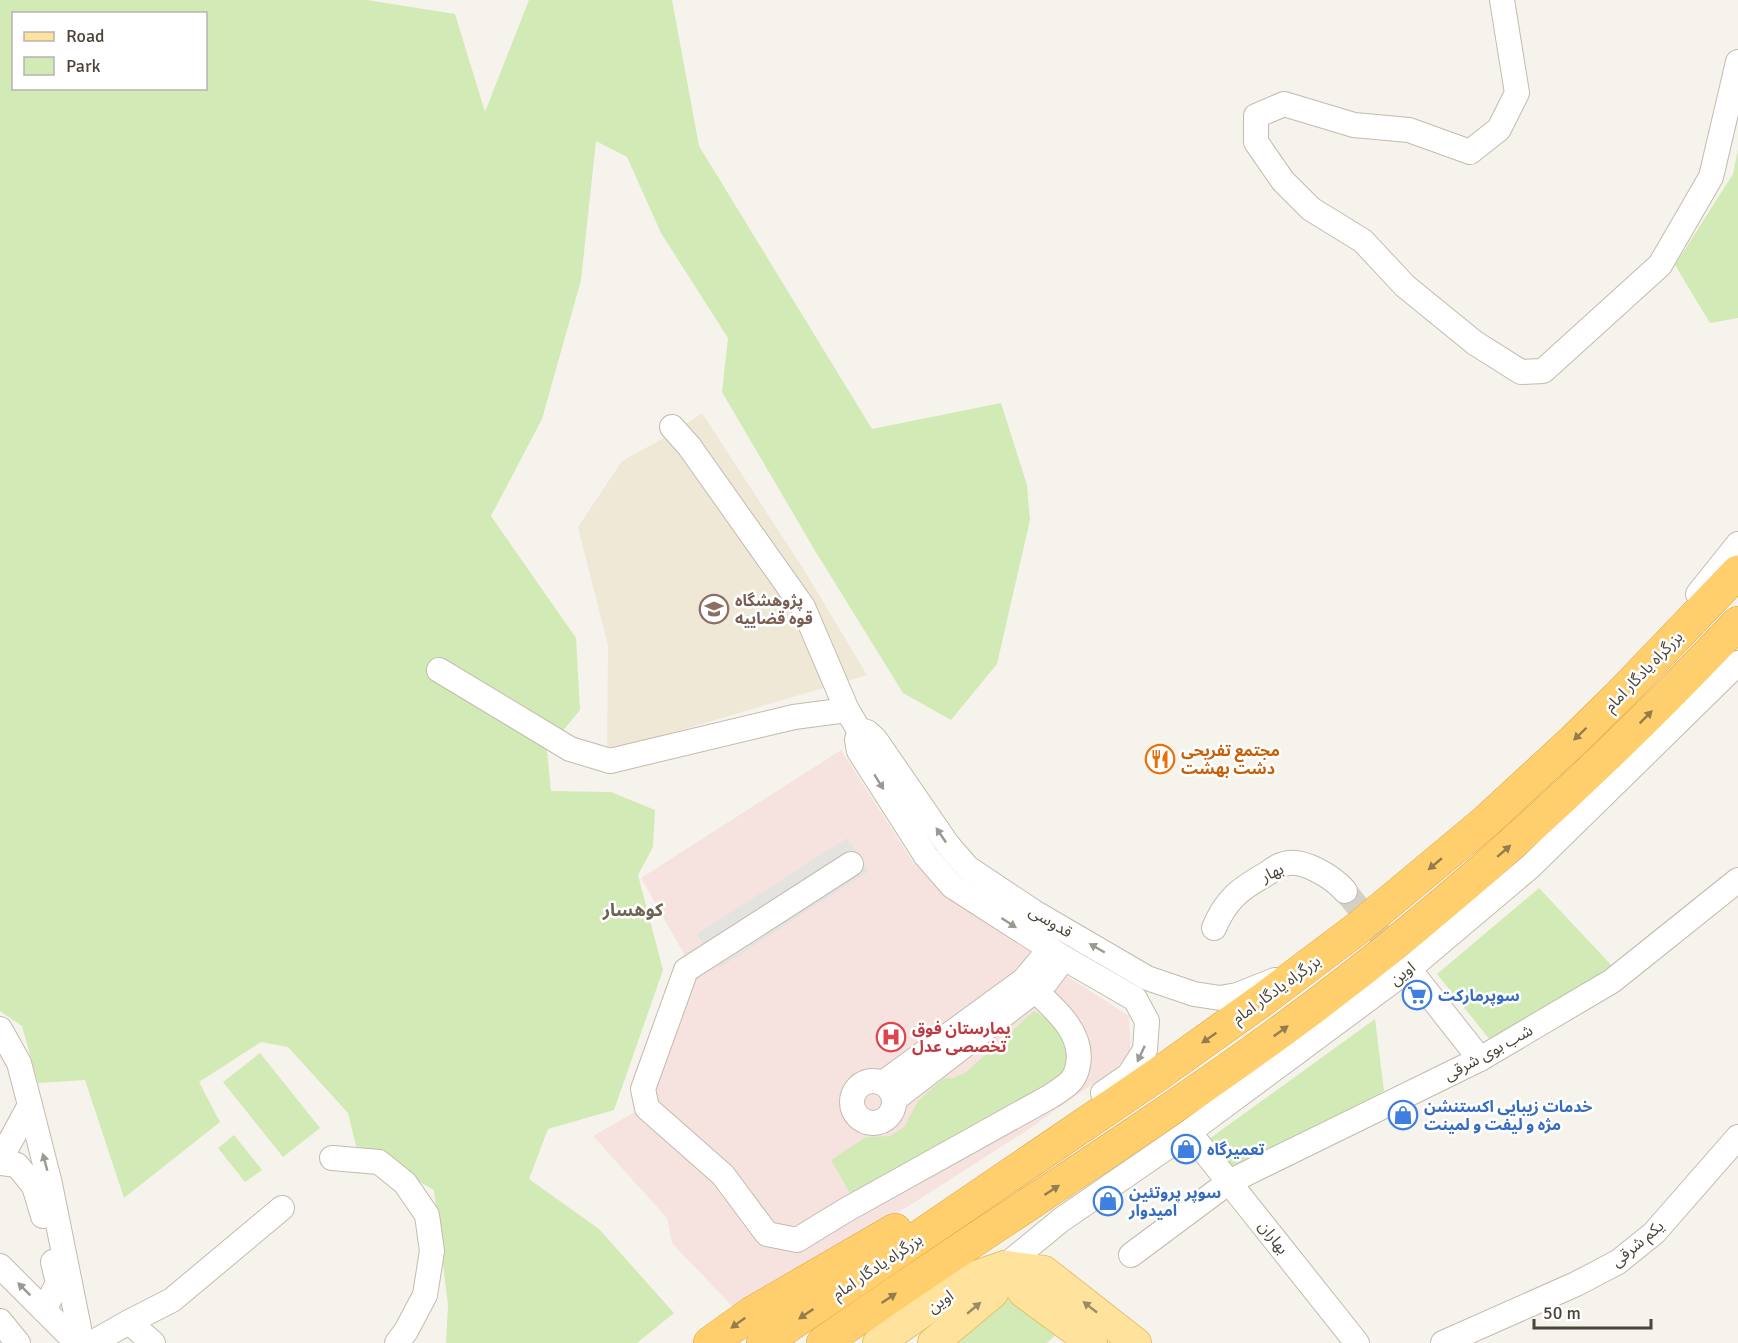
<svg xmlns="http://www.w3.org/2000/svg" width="1738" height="1343" font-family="Signika,'Noto Sans Arabic',sans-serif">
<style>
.education{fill:#efe8d6}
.medical{fill:#f6e3e0}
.green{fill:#d2eab5;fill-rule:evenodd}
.parking{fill:#e5e3e0}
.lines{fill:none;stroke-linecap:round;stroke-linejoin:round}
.minor-tunnel{stroke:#d4d0c8;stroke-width:24;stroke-dasharray:24 12;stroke-linecap:butt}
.minor-casing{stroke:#c2bbae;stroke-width:26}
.major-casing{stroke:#e6c16a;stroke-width:32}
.highway-casing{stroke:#e0a43c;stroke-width:34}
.minor{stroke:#fff;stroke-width:24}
.major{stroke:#ffe39c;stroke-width:30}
.highway{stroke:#ffcf6e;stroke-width:33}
.oneway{fill:#937c4e}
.oneway2{fill:#9c9892}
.oneway3{fill:#9c8c66}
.labels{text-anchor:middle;stroke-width:5;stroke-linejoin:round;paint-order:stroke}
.education-label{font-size:16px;font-weight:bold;fill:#785e54;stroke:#fff;text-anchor:start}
.street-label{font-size:16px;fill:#4b4439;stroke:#fff}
.food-label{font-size:16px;font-weight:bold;fill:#c56008;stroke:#fff;text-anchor:start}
.shop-label{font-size:16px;font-weight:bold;fill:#366cbe;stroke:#fff;text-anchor:start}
.health-label{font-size:16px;font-weight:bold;fill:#be3a42;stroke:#fff;text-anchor:start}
.neighbourhood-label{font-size:18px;font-weight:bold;fill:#6e6250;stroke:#fff}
</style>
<rect width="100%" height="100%" fill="#f6f3ec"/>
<path class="education" d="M702,413L806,573L867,675L607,752L608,646L578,527L622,461L664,438Z"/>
<path class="medical" d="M841,750L911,859L952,899L1003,935L1129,1016L1131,1057L1026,1131L912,1204L732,1306L672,1243L667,1218L593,1136L640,1109L687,959L641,878Z"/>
<g class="green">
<path d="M0,0H367L455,14L485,112L529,0H672L699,146L872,429L1001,403L1027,485L1030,520L997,664L951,720L903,693L814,549L722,392L728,338L661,233L627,157L596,141L581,280L542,419L491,516L576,638L580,710L547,750L551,791L611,792L655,810L653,847L638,875L663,970L614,1110L548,1129L529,1179L599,1229L674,1313L637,1343H446L448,1305L434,1190L356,1146L348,1113L288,1047L261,1042L199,1082L220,1122L124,1198L85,1080L38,1083L22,1026L0,1011ZM14,14H206V88H14Z"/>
<path d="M1738,149V318L1710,323L1675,265L1733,174Z"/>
<path d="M1539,888L1614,968L1491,1041L1437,974Z"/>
<path d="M1034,1011L1053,1022L1071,1058L1060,1078L851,1195L831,1160L866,1137L890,1136L904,1127L918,1101L944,1078H953L965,1073Z"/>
<path d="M1375,1019L1384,1091L1233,1172L1209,1139Z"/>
<path d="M260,1053L320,1128L283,1157L223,1082Z"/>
<path d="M234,1135L262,1170L245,1182L218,1148Z"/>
<path d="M1013,1298L1061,1330L1047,1343H945L1004,1300Z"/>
</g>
<path class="parking" d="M847,838L869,871L719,968L697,934Z"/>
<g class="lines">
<path class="minor-tunnel" d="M1345,891L1401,960"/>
<g class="minor-casing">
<g id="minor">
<path d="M1502,0L1517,93L1499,129L1470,152L1409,130L1354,125L1284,104L1256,116V142L1283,181L1311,209L1363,241L1405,286L1475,343L1521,372L1543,371L1660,265L1711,177L1738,62"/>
<path d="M672,427L689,446L803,607L847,710L859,730L857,740L859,751L926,856L952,886L1064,958L1135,999"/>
<path d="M1698,594L1738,544"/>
<path d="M439,670L570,749L610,761L794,717L847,710"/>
<path d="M859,730L867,732L875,739L948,845L968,868L1034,912L1147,978L1194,994L1220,998L1237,995L1275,980"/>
<path d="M851,864L686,970L643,1089L647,1108L723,1175L767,1234L797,1240L846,1210L1051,1096C1057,1092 1065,1087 1070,1082C1074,1078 1077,1071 1078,1065C1085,1029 1046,1002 1024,980"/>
<path d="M1214,928C1226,899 1241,888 1268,873C1272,870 1278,865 1284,864C1302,858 1333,877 1345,891"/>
<path d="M1409,969L1480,1059"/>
<path d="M0,1029L19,1063L30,1105L50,1184L82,1343"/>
<circle cx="873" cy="1102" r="21"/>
<path d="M883,1083L1024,980L1050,949"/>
<path d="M1103,1093L1129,1075L1145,1050L1147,1021L1135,999"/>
<path d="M895,1099L1046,982L1064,958"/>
<path d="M1189,1132L1357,1343"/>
<path d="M332,1158L379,1162L405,1183L427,1215L432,1251L425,1295L406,1331L397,1343"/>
<path d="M0,1160L30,1105"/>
<path d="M0,1163L17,1165L34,1186L43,1216"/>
<path d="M1131,1255L1229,1182L1480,1059L1612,981L1738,880"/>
<path d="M0,1266L77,1343"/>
<path d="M1005,1266L1061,1220L1189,1132L1409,969L1531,866L1738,663"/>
<path d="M44,1310L58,1283L53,1262"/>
<path d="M0,1321L18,1343"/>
<path d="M129,1322L172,1300L282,1208"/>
<path d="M92,1343L129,1322L153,1343"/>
<path d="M1443,1343L1576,1284L1618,1262L1654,1233L1738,1137"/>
</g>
</g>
<g class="major-casing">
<g id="major">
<path d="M1005,1266L1024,1293L1092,1343"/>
<path d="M878,1343L973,1277L1005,1266L1044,1271L1136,1343"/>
<path d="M933,1343L993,1293L1005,1266"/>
</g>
</g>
<g class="highway-casing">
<g id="highway">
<path d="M710,1343L752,1313L895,1230"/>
<path d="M763,1343L1157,1075L1265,998L1358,928L1484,823L1573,741L1618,697L1738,572"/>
<path d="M823,1343C975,1236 1134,1139 1284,1029C1448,909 1598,771 1738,623"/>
</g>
</g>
<use href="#minor" class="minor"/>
<use href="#major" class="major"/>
<use href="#highway" class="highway"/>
</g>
<defs><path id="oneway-solid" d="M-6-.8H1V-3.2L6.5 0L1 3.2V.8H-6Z" transform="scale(1.5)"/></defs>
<g class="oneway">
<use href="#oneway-solid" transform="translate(1646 717) rotate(-45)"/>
<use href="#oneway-solid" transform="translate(1580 734) rotate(136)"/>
<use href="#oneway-solid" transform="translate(1504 851) rotate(-41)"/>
<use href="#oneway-solid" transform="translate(1435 864) rotate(140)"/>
<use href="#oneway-solid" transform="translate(1281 1031) rotate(-36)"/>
<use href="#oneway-solid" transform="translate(1209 1038) rotate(145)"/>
<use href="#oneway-solid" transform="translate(1052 1190) rotate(-33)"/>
<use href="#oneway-solid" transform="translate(889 1298) rotate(-34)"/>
<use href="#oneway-solid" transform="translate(806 1314) rotate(146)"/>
<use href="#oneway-solid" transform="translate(738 1323) rotate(144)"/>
</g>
<g class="oneway2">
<use href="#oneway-solid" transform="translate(879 782) rotate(58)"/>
<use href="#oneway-solid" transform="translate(941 835) rotate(-124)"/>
<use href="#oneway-solid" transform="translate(1009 923) rotate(33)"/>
<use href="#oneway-solid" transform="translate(1097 948) rotate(-150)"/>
<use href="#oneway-solid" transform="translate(1141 1054) rotate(115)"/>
<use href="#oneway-solid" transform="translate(45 1162) rotate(-105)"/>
<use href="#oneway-solid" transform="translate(24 1289) rotate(-135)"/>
</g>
<g class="oneway3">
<use href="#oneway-solid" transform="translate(1090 1307) rotate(-142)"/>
<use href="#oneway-solid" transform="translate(974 1308) rotate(-40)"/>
</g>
<defs>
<g id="university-ring" transform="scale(1.5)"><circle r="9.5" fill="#fff" stroke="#8d6e63" stroke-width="1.5"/><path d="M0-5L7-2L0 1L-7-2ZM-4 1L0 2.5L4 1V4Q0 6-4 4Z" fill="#8d6e63"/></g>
<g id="restaurant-ring" transform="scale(1.5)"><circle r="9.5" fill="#fff" stroke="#e8710a" stroke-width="1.5"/><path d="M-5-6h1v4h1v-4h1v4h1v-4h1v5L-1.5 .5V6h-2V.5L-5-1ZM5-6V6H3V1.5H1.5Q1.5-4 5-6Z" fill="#e8710a"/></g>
<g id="supermarket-ring" transform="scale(1.5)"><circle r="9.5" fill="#fff" stroke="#3f7fe0" stroke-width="1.5"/><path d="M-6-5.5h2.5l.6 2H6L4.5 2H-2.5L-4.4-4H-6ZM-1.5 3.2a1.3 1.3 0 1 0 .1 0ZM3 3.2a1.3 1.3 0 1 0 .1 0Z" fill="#3f7fe0"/></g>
<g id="hospital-ring" transform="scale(1.5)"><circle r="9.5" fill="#fff" stroke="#e0444e" stroke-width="1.5"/><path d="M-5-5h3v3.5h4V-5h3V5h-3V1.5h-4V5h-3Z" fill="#e0444e"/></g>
<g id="shop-ring" transform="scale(1.5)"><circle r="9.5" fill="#fff" stroke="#3f7fe0" stroke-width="1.5"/><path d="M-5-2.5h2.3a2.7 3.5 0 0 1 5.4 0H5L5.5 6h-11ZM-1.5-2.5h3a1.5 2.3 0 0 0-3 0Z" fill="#3f7fe0"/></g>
</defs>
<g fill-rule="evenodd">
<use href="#university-ring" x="714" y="609"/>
<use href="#restaurant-ring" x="1160" y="759"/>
<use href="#supermarket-ring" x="1417" y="995"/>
<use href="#hospital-ring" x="891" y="1037"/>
<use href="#shop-ring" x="1403" y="1115"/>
<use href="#shop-ring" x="1186" y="1149"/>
<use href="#shop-ring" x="1108" y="1201"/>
</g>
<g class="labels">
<g class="education-label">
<text x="735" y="606">پژوهشگاه<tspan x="735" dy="18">قوه قضاییه</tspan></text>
</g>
<g class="street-label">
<text transform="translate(1643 671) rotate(-46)" y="6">بزرگراه یادگار امام</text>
<text transform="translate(1272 872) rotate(-26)" y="6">بهار</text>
<text transform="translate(1051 921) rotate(31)" y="6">قدوسی</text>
<text transform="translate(1402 973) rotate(-38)" y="6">اوین</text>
<text transform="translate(1276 989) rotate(-36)" y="6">بزرگراه یادگار امام</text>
<text transform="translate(1488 1052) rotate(-29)" y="6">شب بوی شرقی</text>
<text transform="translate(1274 1237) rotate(52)" y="6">بهاران</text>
<text transform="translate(1637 1243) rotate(-40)" y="6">یکم شرقی</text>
<text transform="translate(877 1266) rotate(-34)" y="6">بزرگراه یادگار امام</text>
<text transform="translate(940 1301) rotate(-35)" y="6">اوین</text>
</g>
<g class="food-label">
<text x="1181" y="756">مجتمع تفریحی<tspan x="1181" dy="18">دشت بهشت</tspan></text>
</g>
<g class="shop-label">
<text x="1438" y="1001">سوپرمارکت</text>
<text x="1424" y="1112">خدمات زیبایی اکستنشن<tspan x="1424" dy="18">مژه و لیفت و لمینت</tspan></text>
<text x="1207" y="1155">تعمیرگاه</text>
<text x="1129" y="1198">سوپر پروتئین<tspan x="1129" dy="18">امیدوار</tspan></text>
</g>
<g class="health-label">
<text x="912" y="1034">یمارستان فوق<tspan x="912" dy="18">تخصصی عدل</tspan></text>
</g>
<g class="neighbourhood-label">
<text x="633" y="916">کوهسار</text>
</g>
</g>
<rect x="12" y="12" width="195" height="78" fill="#ffffff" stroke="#b7b4b0" stroke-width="1.5"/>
<rect x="24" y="32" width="30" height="9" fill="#ffe39c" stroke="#b7b4b0" stroke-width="1.5"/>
<text x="66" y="42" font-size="18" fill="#4b4439">Road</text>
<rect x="24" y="57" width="30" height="18" fill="#d2eab5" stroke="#b7b4b0" stroke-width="1.5"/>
<text x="66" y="72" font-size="18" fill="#4b4439">Park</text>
<path d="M1534 1319v9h117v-9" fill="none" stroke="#4b4439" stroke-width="3"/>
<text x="1543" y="1319" font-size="18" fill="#4b4439" stroke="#ffffff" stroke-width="4.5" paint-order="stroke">50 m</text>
</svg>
